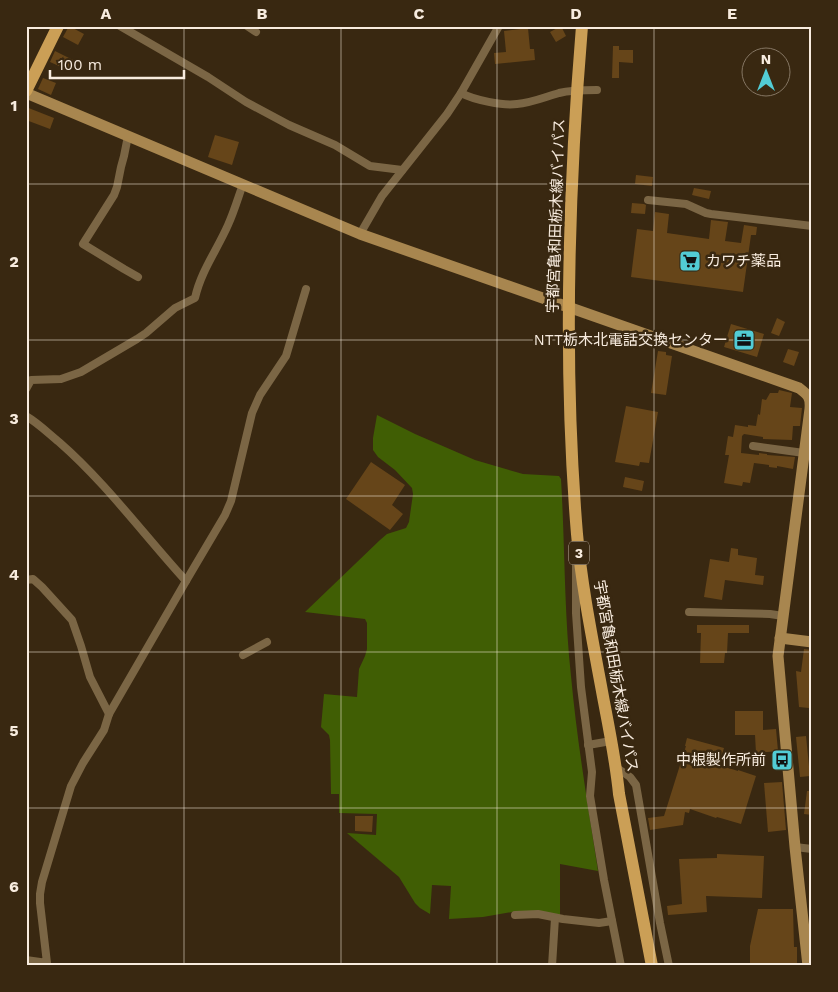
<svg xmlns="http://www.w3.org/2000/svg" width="838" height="992" font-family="'Work Sans','Noto Sans JP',sans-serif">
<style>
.green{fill:#405e04}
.building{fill:#664519}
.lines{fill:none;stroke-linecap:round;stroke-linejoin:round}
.street{stroke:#7b6645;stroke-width:8}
.secondary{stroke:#a8864f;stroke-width:11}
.primary{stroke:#cb9f56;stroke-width:12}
.grid{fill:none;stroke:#f8ecdf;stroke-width:1;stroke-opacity:0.55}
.labels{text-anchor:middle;stroke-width:5;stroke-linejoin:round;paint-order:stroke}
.shield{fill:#392811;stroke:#bfb1a1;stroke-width:1}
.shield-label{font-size:14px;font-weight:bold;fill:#f8ecdf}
.street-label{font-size:15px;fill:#f8ecdf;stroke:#392811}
.poi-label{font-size:15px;fill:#f8ecdf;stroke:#392811;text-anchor:end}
.neatline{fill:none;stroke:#f8ecdf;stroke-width:2}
.grid-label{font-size:16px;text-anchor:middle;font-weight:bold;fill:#f8ecdf}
</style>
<rect width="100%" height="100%" fill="#392811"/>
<path class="green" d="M377,415L415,434L475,460L523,474L559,476L561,479C565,545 564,611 571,676C577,741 588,806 598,871L560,864V915L541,911H518L483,917L449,919L451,886L432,885L430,914L420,908L415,903L399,877L347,833L376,835L377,814L339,813V794H331L330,740L329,735L321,727L324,694L357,697L359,669L365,656L367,649V623L365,619L305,612L380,540L387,534L406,528L409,522L413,494L412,488L395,470L378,457L373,450V438Z"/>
<g class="building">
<path d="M69,26L84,34L78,45L63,37Z"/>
<path d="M561,26L566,36L556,42L550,32Z"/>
<path d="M528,28L530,49H534L535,60L495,64L494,53L506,52L504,31Z"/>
<path d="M613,46H619V50H633V63L619,62V78H612Z"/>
<path d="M55,51L73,60L68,70L50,62Z"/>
<path d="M43,78L56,83L51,95L38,89Z"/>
<path d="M26,107L54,118L50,129L26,120Z"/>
<path d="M215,135L239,142L232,165L208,157Z"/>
<path d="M636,175L653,177L652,186L635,184Z"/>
<path d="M694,188L711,191L709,199L692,195Z"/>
<path d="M632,203L644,204L646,205L645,214L631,213Z"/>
<path d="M655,212L669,214L667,233L709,239L711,220L728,222L725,241L741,243L744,225L757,227L756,235H751L743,292L631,277L637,229L653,231Z"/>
<path d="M777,318L785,322L779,336L771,333Z"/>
<path d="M731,324L764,334L757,357L724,347Z"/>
<path d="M788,349L799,352L794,366L783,362Z"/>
<path d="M658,351L666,352V355L672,356L666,395L651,393Z"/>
<path d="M779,390L792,393L790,407L802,408L800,426H793L792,440L763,439V437L744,434L742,436L741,453L759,455V453L767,454V455L795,457L793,469L777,466V468L769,467V465L754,463L750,483L743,482L742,486L724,483L729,455H725L728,436L733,437L735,425L748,427V425L756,426L758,414L760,415L762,399L766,400L770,393H778Z"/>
<path d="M626,406L658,412L649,463L640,462L639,466L615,462Z"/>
<path d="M371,462L405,485L392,505L403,514L390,530L346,499Z"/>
<path d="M625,477L644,481L642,491L623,487Z"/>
<path d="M731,548L738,549V555L757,558L755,575L764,576L763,585L725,580L722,600L704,597L710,559L729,562Z"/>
<path d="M697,625H749V633H728L727,653H725L724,663H700L701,633H697Z"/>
<path d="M804,649L812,650V699H810L809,708L799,707L796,671L801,672Z"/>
<path d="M735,711H763V730L776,729L778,751L756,753L755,735H735Z"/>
<path d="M806,736L810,776L800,777L796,737Z"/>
<path d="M687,738L724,748L719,765L738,771V770L756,776L741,824L717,817L716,818L690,809L689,813L685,812L683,825L650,830L648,818L664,816L686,746H685Z"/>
<path d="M782,782L786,830L768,832L764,783Z"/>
<path d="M807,791H812V815L804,814Z"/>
<path d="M355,816H373L372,832L355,831Z"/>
<path d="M717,854L764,856L762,898L706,896L707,912L668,915L667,906L682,904L679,859L717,858Z"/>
<path d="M758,909H793L794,947H797V966H750V946Z"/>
</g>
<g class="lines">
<g class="street">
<path d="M120,26L208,77L246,102L289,125L335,145L370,166L402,170"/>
<path d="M247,26L256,32"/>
<path d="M461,93C474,100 503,106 517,104C531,103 545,97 559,93C571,90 584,90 597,90"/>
<path d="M128,136L124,156L121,167L117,187L114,195L83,244L124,269L138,277"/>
<path d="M648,200L686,204L706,213L711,214L812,226"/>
<path d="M360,234L382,196L447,114L461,93L499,26"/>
<path d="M26,389L31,380L61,379L81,372L137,339L146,333L175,308L195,298C201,271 217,250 228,225C234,212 238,198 243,184"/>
<path d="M26,416C38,423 48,433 59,442C106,483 144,535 186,581"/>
<path d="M753,446L804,453"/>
<path d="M576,564V613L581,687L592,772L590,796L604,880L621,966"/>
<path d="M26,580L33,579L42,587L72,620L81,646L90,677L109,714"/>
<path d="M689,612L770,614L783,616"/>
<path d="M243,655L267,642"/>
<path d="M588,745L611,741"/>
<path d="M617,768L630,777L636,785L660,923L669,966"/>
<path d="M795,847L812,849"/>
<path d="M515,915L538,914L563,919L599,923L612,921"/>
<path d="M26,960L47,963L40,903V894L42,882L71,786L83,763L104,730L109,714L186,581L225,515L231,501L252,413L260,395L286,356L306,289"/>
<path d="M552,966L555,918"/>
</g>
<g class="secondary">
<path d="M26,93L360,234L799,388C808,395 811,397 810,409L778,656L795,847L808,966"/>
<path d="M780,638L812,642"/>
</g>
<g class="primary">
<path d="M582,26C568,195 563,365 577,534C582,590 594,647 604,702C610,733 616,763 619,794L652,966"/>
<path d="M26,91L58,26"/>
</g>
</g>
<path class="grid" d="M184,26V966M341,26V966M497,26V966M654,26V966M26,184H812M26,340H812M26,496H812M26,652H812M26,808H812"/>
<defs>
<g id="supermarket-square" transform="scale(1.125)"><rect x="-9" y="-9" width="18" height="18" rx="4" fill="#52ccd5" stroke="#392811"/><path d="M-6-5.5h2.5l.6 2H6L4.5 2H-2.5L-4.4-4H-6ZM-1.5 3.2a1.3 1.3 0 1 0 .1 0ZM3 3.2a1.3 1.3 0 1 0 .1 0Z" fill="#111"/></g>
<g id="office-square" transform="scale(1.125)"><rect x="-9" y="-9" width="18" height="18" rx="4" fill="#52ccd5" stroke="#392811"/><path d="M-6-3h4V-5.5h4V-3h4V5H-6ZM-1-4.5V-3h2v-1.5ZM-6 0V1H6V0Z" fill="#111"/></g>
<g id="bus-square" transform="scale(1.125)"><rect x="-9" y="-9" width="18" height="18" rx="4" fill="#52ccd5" stroke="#392811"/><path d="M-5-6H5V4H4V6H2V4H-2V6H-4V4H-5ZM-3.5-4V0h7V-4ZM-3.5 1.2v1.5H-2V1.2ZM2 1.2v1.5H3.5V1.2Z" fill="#111"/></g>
</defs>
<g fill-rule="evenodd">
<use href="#supermarket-square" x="690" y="261"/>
<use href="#office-square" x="744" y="340"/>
<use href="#bus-square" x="782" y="760"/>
</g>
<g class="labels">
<rect class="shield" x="569" y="541.5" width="20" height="23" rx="4"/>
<g class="shield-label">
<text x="579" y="558">3</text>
</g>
<g class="street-label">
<text transform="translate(556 216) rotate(-88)" y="5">宇都宮亀和田栃木線バイパス</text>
<text transform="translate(616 676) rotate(80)" y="5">宇都宮亀和田栃木線バイパス</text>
</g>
<g class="poi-label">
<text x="706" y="266" text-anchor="start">カワチ薬品</text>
<text x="728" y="345">NTT栃木北電話交換センター</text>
<text x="766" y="765">中根製作所前</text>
</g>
</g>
<rect width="838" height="992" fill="none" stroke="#392811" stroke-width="55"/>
<g transform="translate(766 72)"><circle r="24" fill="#392811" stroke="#857663"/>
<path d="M0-4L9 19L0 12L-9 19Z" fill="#52ccd5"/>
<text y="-8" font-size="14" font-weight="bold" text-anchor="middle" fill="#f8ecdf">N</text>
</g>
<path d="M50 70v8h134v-8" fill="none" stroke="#f8ecdf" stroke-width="2.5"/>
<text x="58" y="70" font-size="15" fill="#f8ecdf" stroke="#392811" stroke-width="4" paint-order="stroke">100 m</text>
<rect x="28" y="28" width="782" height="936" class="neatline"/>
<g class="grid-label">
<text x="106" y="19">A</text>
<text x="262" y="19">B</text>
<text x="419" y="19">C</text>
<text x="576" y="19">D</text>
<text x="732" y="19">E</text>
<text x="14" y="111">1</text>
<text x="14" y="267">2</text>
<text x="14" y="424">3</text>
<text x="14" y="580">4</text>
<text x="14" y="736">5</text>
<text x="14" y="892">6</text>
</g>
</svg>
